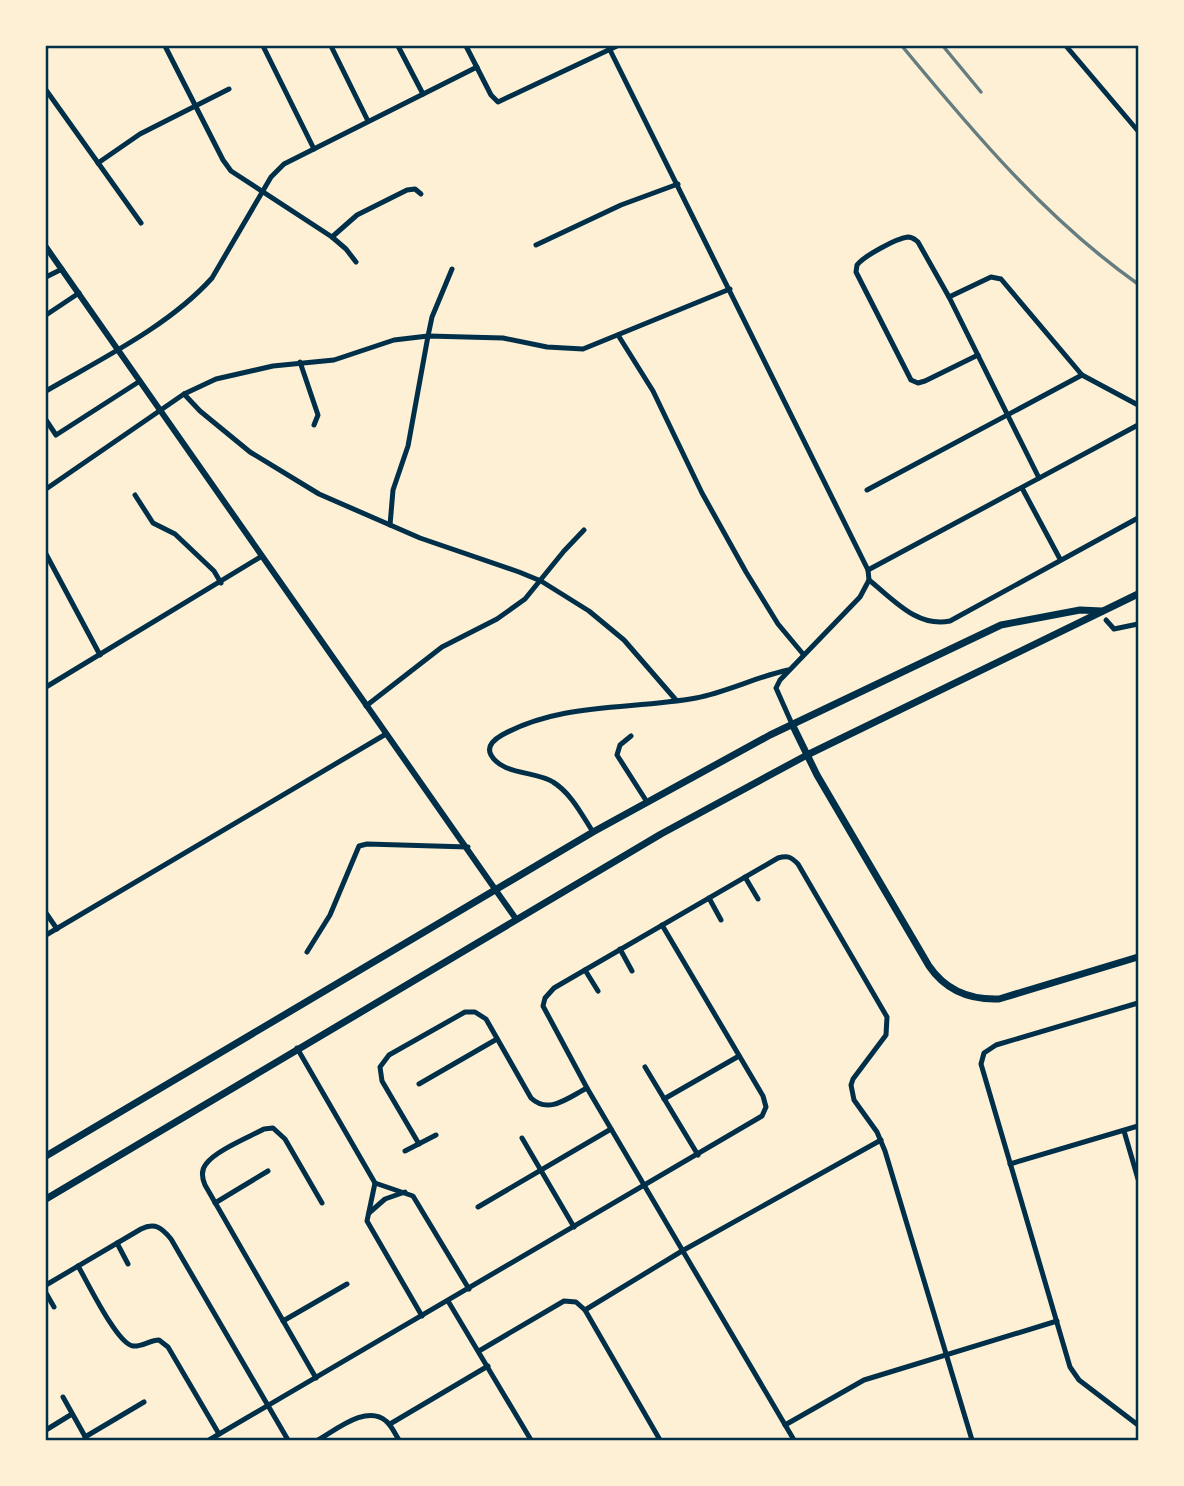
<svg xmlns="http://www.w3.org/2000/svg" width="1184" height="1486" font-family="'Roboto Condensed',sans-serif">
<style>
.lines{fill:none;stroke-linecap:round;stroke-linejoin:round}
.minor{stroke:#003049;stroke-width:5}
.tertiary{stroke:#003049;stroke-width:6}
.secondary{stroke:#003049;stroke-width:7}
.rail{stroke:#657d81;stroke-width:3.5}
.neatline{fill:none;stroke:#003049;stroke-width:2.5}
</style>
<rect width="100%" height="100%" fill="#fdf0d5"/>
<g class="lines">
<g class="minor">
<path d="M165,46L223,160L231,171L332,237L346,249L356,262"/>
<path d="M263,46L314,149"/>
<path d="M331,46L368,121"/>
<path d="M398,46L423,94"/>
<path d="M466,46L491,95L498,102L617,46"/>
<path d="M608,46L868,570L869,580L860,597L780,680L776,688L792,724"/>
<path d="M1066,46L1138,131"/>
<path d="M46,90L141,223"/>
<path d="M98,163L140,134L229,89"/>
<path d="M332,237L357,215L407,190L415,189L421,194"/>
<path d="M536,245L621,205L678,184"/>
<path d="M46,277L62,269"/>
<path d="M949,297L918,242C914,239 913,237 908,237C897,238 864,256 857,265L856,272L911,380L918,383L925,381L978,355"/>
<path d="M46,315L79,293"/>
<path d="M618,335L653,391L702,493L746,572L778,624L803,654"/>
<path d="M300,362L318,415L314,425"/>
<path d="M46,391C101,359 169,326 212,278L271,177L284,164L477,67"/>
<path d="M184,394L200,411L250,452L319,494L420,538L519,572L541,581L589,611L624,640L676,700"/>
<path d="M46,420L56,435L140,381"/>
<path d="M1039,478L949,297L991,277L1001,279L1082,375L1138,405"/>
<path d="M1022,488L1060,559"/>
<path d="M46,489L184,394L216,379L273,366L334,360L394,340L428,336L503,338L547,347L583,349L730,289"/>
<path d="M867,490L1082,375"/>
<path d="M135,495L153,523L175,534L214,571L221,583"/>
<path d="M390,525L393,490L408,446L428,336L432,317L452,269"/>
<path d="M46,554L100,655"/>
<path d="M868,570L1138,425"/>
<path d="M869,580C893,599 917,628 950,621L1138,518"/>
<path d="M1106,620L1114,629L1138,624"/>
<path d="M46,687L262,556"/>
<path d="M366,706L442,647L497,619L525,599L564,551L584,530"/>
<path d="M631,736L620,745L617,755L647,802"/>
<path d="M593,832C582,815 571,793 553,782C536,771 502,775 491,755C486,746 495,739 502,735C562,702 630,710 696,698C727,692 756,677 788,670"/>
<path d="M745,877L758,899"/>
<path d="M709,898L721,920"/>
<path d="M46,913L57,929"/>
<path d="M46,935L386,734"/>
<path d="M620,949L632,971"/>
<path d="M307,952L330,915L359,846L367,844L468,847"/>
<path d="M585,970L598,991"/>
<path d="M1138,1003L996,1045L984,1053L981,1064L1070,1367L1079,1380L1138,1425"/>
<path d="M297,1048L375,1183L413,1196L469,1289"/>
<path d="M645,1067L698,1155"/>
<path d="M419,1084L497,1039"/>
<path d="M664,1099L739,1056"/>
<path d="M1124,1131L1138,1179"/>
<path d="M522,1138L574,1227"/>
<path d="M419,1144L382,1081L380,1067L389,1055L465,1012H475L486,1019L531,1098C549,1115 569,1097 587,1088"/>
<path d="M405,1151L436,1135"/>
<path d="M1010,1164L1138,1126"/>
<path d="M375,1183L367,1221L422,1316"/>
<path d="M215,1203L268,1171"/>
<path d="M478,1207L611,1129"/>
<path d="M369,1213L385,1199L405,1192"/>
<path d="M117,1243L128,1264"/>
<path d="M78,1266C87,1281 117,1344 133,1346C142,1347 150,1340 159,1340L168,1347L219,1434"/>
<path d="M46,1285L141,1229C155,1222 162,1228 171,1239L288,1440"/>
<path d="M46,1293L54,1307"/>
<path d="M448,1301L531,1440"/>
<path d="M585,1310L682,1251L881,1140"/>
<path d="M283,1321L347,1284"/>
<path d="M479,1351L564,1301L576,1302L585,1310L660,1440"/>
<path d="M316,1378L205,1185C202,1178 201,1170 206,1164C215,1151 249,1137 264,1129L273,1128L285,1139L322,1203"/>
<path d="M63,1397L87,1440"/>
<path d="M390,1424L488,1366"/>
<path d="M785,1425L864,1380L1057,1321"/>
<path d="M46,1430L72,1414"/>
<path d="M85,1437L144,1402"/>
<path d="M209,1440L762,1116L766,1107L763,1096L662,925"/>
<path d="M318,1440C336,1430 367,1404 386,1421C392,1426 395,1434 399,1440"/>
<path d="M794,1440L587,1088L543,1006L545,998L554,988L778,858C788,855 791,857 798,864L887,1017L886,1035L853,1079L851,1085L854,1100L877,1132L885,1151L972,1440"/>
</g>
<path class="tertiary" d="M46,247L516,919"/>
<g class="secondary">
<path d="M792,724L817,775L929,966C946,991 970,1000 999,999L1138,957"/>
<path d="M46,1156L593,832L770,735L1001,625L1080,610L1102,611"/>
<path d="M46,1199L661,834L807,755L1138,594"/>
</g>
<g class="rail">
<path d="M902,46C973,132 1046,219 1138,284"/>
<path d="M943,46L981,92"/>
</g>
</g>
<rect width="1184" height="1486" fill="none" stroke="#fdf0d5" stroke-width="94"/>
<rect x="47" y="47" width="1090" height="1392" class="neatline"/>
</svg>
